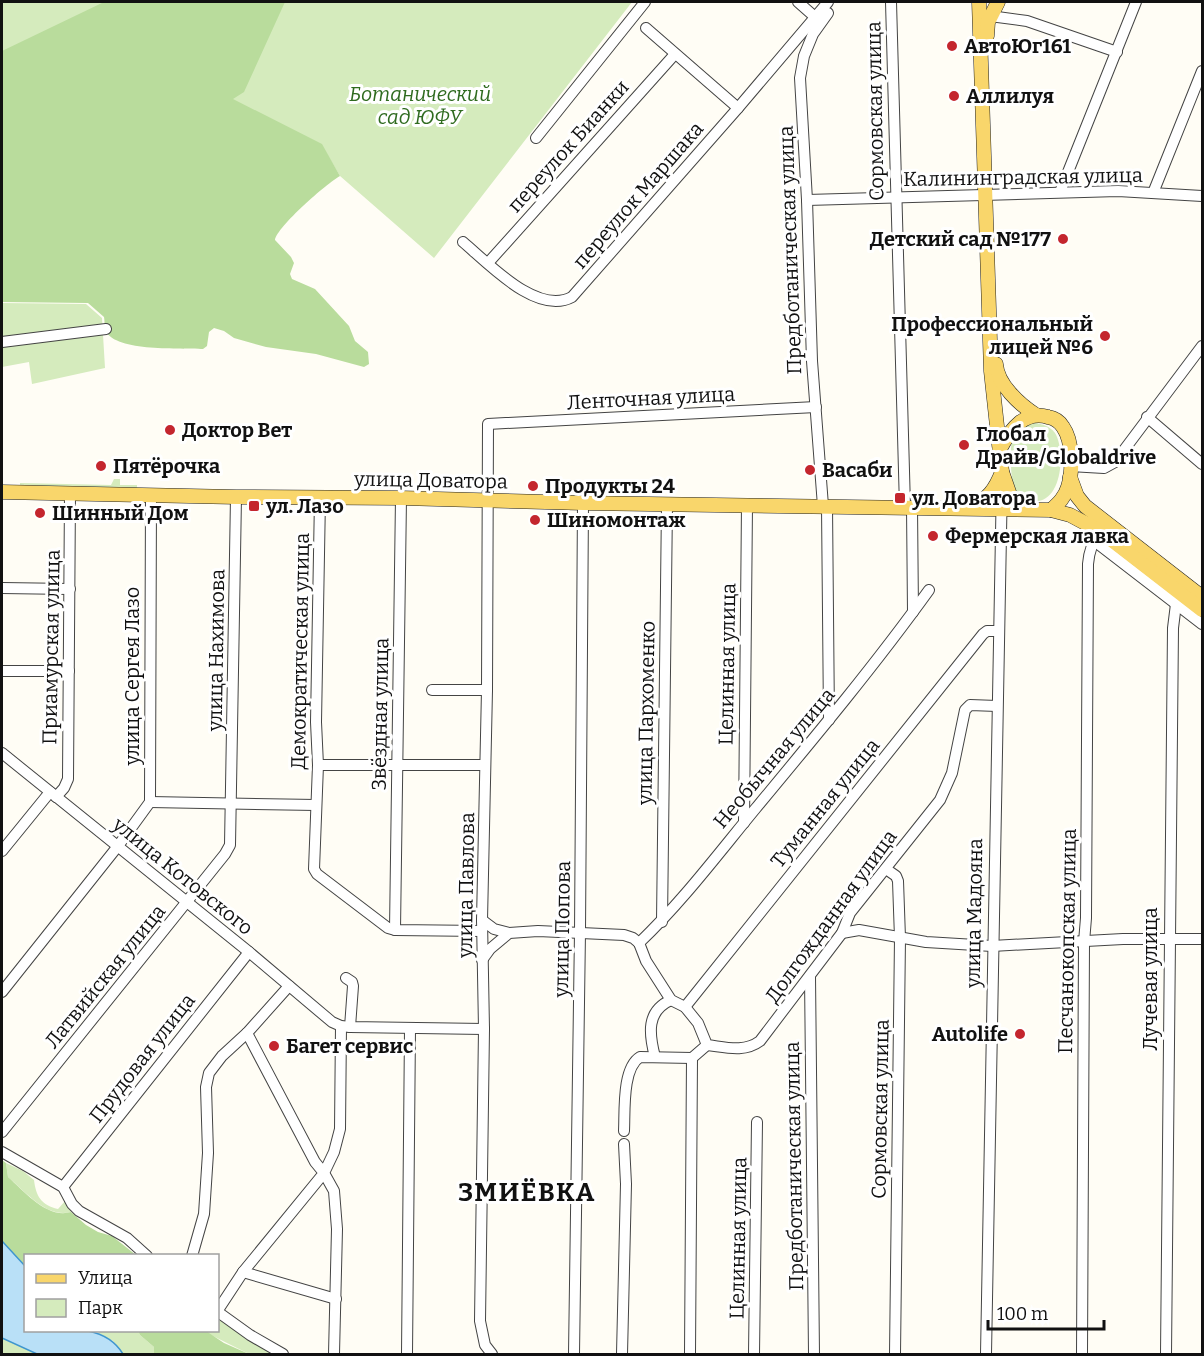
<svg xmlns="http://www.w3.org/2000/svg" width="1204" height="1356" font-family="Bitter,serif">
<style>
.green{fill:#d5ebbd}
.forest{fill:#b9dc9c}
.water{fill:#b9e0f7;stroke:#3f96cf;stroke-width:1.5}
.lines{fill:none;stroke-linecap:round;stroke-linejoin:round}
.minor-casing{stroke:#444;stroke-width:12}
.major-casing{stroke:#222;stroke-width:15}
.minor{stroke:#fff;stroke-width:10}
.major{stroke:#f9d66b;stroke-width:14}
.poi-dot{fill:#c4262e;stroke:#fff;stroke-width:2}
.labels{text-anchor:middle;stroke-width:6;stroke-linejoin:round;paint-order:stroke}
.poi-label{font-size:20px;font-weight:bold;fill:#111;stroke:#fff;text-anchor:start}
.park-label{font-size:20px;font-style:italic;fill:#2f6b1f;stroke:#fff}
.street-label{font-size:20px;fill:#111;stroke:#fff}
.district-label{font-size:26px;font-weight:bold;letter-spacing:1.5px;fill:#111;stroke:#fff}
</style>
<rect width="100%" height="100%" fill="#fffdf5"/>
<g class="green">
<path d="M2,2H632L434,258L340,176L321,144L2,160Z"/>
<path d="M2,303L86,304L102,318L105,368L32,384L29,362L2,367Z"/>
<path d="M1035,423C1042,424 1050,426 1055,433C1065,449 1063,498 1038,501C1013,504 1011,479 1011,462C1011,454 1010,446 1013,439C1016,431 1027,424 1035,423Z"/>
<path d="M114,479H120V485H137V488L20,486V483L111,485Z"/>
<path d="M6,1163L23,1171L34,1180C36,1196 41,1205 58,1209L66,1200L71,1212C47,1219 25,1191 8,1177Z"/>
<path d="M218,1315L272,1354H249L209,1334L206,1331L218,1330Z"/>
<path d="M102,1331H138L140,1335L154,1347V1354H123L113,1341L98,1333Z"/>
<path d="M2,1338L37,1354H2Z"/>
</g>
<g class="forest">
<path d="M104,2H285L244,92L233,99L322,144L340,176C327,183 277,227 275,240L291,257L294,263L290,274L292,279L315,289L349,326L355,341L368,352L369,364L364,367L316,354L266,347L234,338L224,331L214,328L209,332L207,346L203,349C183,348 115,352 106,331C104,328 105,322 104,317L88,303L2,302V51Z"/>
<path d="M2,1160L6,1163L8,1177C25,1192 47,1219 71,1212L86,1225L98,1232L112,1236L136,1255L26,1256L25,1266L2,1241Z"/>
<path d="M138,1331H206L224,1343L249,1354H154V1347L140,1335Z"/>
</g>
<path class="water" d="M2,1241L25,1266L26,1330C59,1330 103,1321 123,1354H37L2,1338Z"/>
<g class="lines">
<g class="minor-casing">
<g id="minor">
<path d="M798,2L815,17"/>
<path d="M891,2L905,507"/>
<path d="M990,16L1027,21L1117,52"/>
<path d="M646,28L738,108"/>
<path d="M536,138L645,2"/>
<path d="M1060,192L1136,2"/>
<path d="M1153,193L1202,71"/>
<path d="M807,200L1118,191L1202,196"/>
<path d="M463,242C488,263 537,316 572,297L738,108L828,2"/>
<path d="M488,263L675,54"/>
<path d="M2,342L106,329"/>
<path d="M1147,417L1202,464"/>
<path d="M1070,466L1104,468L1115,462L1202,346"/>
<path d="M320,498L316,722L318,765L314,869L317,874L388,928L395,930L482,931"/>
<path d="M823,506L812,361L807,200L800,78L804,56L813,34L828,13"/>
<path d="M827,506L829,720"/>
<path d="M912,507L913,612"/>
<path d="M1093,540L1202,624"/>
<path d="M2,588L70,589"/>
<path d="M2,671H69"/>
<path d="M432,690H487"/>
<path d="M2,753L249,952L332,1022L341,1026L350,1027L484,1029"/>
<path d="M318,765H485"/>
<path d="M56,797L64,788L68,779L70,493"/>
<path d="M150,802L316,805"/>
<path d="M744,823L747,505"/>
<path d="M2,851L50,792"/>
<path d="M886,869L896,876L898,881L900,938L895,1354"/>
<path d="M482,920L494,929L509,933"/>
<path d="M662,922L667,504"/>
<path d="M395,930L401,498"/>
<path d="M842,933L859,930L926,942L992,946L1123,939H1202"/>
<path d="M639,943L646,961L671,1000L685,1007L698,1023L707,1045C725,1047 744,1053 760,1041L842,933L850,913L940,800L952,773L965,710L970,705L997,706"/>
<path d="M639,943C682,902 718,854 756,808C815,737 875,665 929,590"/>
<path d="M482,960L490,949L509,933L538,931L624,935L633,938L639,943"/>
<path d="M810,976L814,1354"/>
<path d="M346,978L352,982L353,986L350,1027"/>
<path d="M2,992L118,846L150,802L151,495"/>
<path d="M685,1007L983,634L987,631H999"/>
<path d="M655,1057C649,1034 646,1011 671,1000"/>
<path d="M624,1131C625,1111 622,1068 640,1057L692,1058L707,1045"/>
<path d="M2,1132L225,854L230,845L236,497"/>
<path d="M2,1152L63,1187L72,1204L79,1211L127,1238L147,1256"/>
<path d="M63,1187L249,952"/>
<path d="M192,1256L204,1214L208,1153L206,1087L209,1073L222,1056L247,1033L289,986"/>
<path d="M243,1272L336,1299"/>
<path d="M218,1310L243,1272L324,1173L315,1162L247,1033"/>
<path d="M218,1312L250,1335L283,1354"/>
<path d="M334,1354L337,1229L334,1191L324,1173L334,1152L340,1129L341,1026"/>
<path d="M407,1354L410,1029"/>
<path d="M492,1354L485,1345L480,1321L484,1029L482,920L487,690L488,424L816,407"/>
<path d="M574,1354L580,932L583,503"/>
<path d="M622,1354L626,1184L624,1144"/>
<path d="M690,1354L692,1058"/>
<path d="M754,1354L757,1122"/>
<path d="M986,1354L1002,479"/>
<path d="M1082,1354L1084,942L1086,918L1088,564C1089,551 1092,542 1100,531"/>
<path d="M1166,1354L1173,628L1176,604"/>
</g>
</g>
<g class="major-casing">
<g id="major">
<path d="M979,2L991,371L1002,472L1010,495L1020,505L1028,509"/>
<path d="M987,36L988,22L998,2"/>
<path d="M996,364C997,384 1020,405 1036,415"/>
<path d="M1001,447C1011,429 1025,410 1048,417C1054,418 1060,422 1063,427C1073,441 1073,471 1068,487C1065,497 1059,503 1051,510"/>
<path d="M1070,477L1077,496L1085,506L1202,597"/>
<path d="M2,492L236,497L401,498L583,503L1051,510L1070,515L1100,531L1202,610"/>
<path d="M971,507C988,499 995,490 1002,472"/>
</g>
</g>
<use href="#minor" class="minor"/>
<use href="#major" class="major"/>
</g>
<g class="poi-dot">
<circle cx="952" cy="46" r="6"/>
<circle cx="954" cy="96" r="6"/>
<circle cx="1063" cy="239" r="6"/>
<circle cx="1105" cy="336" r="6"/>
<circle cx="170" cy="430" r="6"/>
<circle cx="964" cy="445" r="6"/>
<circle cx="101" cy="466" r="6"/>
<circle cx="810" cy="470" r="6"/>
<circle cx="533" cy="486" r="6"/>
<rect x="894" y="492" width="12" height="12" rx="3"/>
<rect x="248" y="500" width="12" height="12" rx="3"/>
<circle cx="40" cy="513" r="6"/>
<circle cx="535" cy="520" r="6"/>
<circle cx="933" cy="536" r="6"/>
<circle cx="1020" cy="1034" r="6"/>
<circle cx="274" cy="1046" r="6"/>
</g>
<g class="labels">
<g class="poi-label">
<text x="964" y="53">АвтоЮг161</text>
<text x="966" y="103">Аллилуя</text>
<text x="1051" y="246" text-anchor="end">Детский сад №177</text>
<text x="1093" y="331" text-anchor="end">Профессиональный<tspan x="1093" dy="23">лицей №6</tspan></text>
<text x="182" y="437">Доктор Вет</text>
<text x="976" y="441">Глобал<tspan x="976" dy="23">Драйв/Globaldrive</tspan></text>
<text x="113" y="473">Пятёрочка</text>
<text x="822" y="477">Васаби</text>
<text x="545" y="493">Продукты 24</text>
<text x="912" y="505">ул. Доватора</text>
<text x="266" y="513">ул. Лазо</text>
<text x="52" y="520">Шинный Дом</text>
<text x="547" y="527">Шиномонтаж</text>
<text x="945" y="543">Фермерская лавка</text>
<text x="1008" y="1041" text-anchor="end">Autolife</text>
<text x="286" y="1053">Багет сервис</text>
</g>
<g class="park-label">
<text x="420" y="101">Ботанический<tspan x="420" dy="23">сад ЮФУ</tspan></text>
</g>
<g class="street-label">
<text transform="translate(875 111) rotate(-91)" y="7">Сормовская улица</text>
<text transform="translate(568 146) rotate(-48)" y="7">переулок Бианки</text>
<text transform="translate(1023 177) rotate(-1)" y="7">Калининградская улица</text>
<text transform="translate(638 195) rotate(-49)" y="7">переулок Маршака</text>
<text transform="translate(790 250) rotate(-92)" y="7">Предботаническая улица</text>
<text transform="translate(651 398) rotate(-3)" y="7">Ленточная улица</text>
<text transform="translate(431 480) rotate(1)" y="7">улица Доватора</text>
<text transform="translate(51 647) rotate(-89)" y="7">Приамурская улица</text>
<text transform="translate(216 650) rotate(-89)" y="7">улица Нахимова</text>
<text transform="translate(300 651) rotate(-89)" y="7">Демократическая улица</text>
<text transform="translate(727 664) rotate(-89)" y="7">Целинная улица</text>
<text transform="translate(132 676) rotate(-90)" y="7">улица Сергея Лазо</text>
<text transform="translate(646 713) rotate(-89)" y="7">улица Пархоменко</text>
<text transform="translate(380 714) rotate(-89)" y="7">Звёздная улица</text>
<text transform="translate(774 758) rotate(-50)" y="7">Необычная улица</text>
<text transform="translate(825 803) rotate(-51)" y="7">Туманная улица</text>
<text transform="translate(183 876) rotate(39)" y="7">улица Котовского</text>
<text transform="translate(466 885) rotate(-89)" y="7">улица Павлова</text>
<text transform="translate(974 913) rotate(-89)" y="7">улица Мадояна</text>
<text transform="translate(831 916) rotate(-54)" y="7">Долгожданная улица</text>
<text transform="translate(562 929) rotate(-89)" y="7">улица Попова</text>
<text transform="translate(1067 941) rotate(-89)" y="7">Песчанокопская улица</text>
<text transform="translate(105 976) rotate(-51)" y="7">Латвийская улица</text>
<text transform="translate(1150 979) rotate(-90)" y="7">Лучевая улица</text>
<text transform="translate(142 1058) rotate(-52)" y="7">Прудовая улица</text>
<text transform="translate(880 1109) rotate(-89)" y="7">Сормовская улица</text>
<text transform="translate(794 1166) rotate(-91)" y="7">Предботаническая улица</text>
<text transform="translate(738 1238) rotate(-89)" y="7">Целинная улица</text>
</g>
<g class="district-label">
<text x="527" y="1201">ЗМИЁВКА</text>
</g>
</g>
<rect width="1204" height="1356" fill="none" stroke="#111111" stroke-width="6"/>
<rect x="24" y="1254" width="195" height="78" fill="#ffffff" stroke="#a0a0a0" stroke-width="1.5"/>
<rect x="36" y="1274" width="30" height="9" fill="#f9d66b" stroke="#a0a0a0" stroke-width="1.5"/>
<text x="78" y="1284" font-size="18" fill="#111111">Улица</text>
<rect x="36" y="1299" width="30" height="18" fill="#d5ebbd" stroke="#a0a0a0" stroke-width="1.5"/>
<text x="78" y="1314" font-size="18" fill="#111111">Парк</text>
<path d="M988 1320v9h116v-9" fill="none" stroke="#111111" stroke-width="3"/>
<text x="997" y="1320" font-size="18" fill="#111111" stroke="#ffffff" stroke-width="4.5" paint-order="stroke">100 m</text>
</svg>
